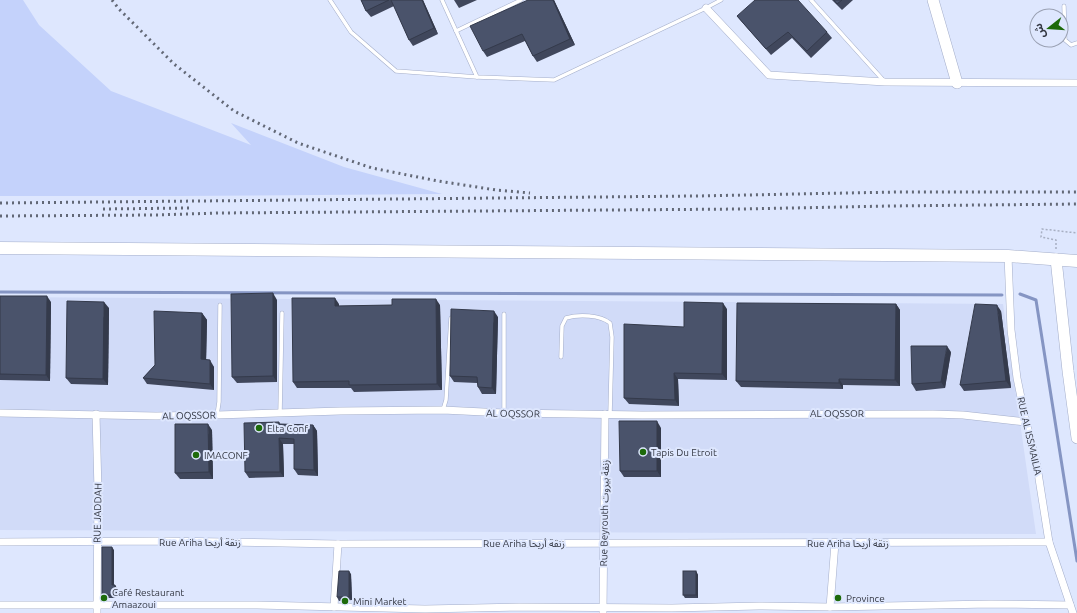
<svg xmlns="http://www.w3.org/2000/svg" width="1077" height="613" font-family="Ubuntu,'Noto Sans Arabic',sans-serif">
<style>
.built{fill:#d1dbf8}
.green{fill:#c4d2fb}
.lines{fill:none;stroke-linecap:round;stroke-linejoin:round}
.stream{stroke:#8595c3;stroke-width:3}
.lane-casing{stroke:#a4aeca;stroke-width:4.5}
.street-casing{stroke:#a4aeca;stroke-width:8}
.secondary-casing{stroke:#a4aeca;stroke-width:12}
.primary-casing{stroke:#a4aeca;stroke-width:13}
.path{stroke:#a7afc2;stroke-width:1.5;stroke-dasharray:2 2;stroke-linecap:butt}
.lane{stroke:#fff;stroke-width:3.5}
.street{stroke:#fff;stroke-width:7}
.secondary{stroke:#fff;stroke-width:11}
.primary{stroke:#fff;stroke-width:12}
.rail{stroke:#626876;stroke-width:3;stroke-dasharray:2 4;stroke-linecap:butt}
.wall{fill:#40475c}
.shaded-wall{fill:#343a4b}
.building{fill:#4a536b;stroke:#343a4b}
.poi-dot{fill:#1d6a0a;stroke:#dee7fe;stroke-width:1.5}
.labels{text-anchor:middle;stroke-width:4;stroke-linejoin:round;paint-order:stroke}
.street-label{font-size:10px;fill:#343843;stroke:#dee7fe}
.poi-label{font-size:10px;fill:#343843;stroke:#dee7fe;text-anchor:start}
</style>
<rect width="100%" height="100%" fill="#dee7fe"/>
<path class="built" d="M0,297L1003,304L1036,534L0,530Z"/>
<path class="green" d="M0,0H23L39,25L111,91L251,145L231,123L344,167L442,194L178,196H0Z"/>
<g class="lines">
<g class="stream">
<path d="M0,292L1002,295"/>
<path d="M1020,294L1036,300L1077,561"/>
</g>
<g class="lane-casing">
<g id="lane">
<path d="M330,0L351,32L396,71L477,77L554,80L706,8L721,0"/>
<path d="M442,0L477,77"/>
<path d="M811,0L884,81"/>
<path d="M1064,6L1065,40L1071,45L1077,43"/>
<path d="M456,31L521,0"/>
<path d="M561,357L562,326L566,318C579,314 600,315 610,323L612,337L610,414"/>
<path d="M443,410L446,400L451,318"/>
<path d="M280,413L282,313"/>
<path d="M504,413V314"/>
<path d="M217,415L219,402L220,305"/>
</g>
</g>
<g class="street-casing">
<g id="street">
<path d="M706,8L769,75L885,82L1077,83"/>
<path d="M1008,256L1011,330L1017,378L1026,422L1036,460L1049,542L1073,613"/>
<path d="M0,413L156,416L217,415L340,411L443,410L504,413L642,415L933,414L963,415L1026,422"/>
<path d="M96,414L98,491L97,613"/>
<path d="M0,542L165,541L338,544L1049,542"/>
<path d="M0,605H257L425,609L519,607L672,608L759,606L830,607L991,604L1070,605"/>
<path d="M334,607L338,544"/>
<path d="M830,607L835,543"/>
<path d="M603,613L605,414"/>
</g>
</g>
<g class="secondary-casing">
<g id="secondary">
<path d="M933,0L957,83"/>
<path d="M1056,259L1068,371L1077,438"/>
</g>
</g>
<g class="primary-casing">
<path id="primary" d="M0,248L1008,256L1077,261"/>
</g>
<path class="path" d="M1056,249V240L1041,237L1042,229L1077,233"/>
<use href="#lane" class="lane"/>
<use href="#street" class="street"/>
<use href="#secondary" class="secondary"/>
<use href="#primary" class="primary"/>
<g class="rail">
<path d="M112,0L119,9L174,64L234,111L298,143L372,168L438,181L496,190L530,193"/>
<path d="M0,203L696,196L897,192H1077"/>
<path d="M103,209L189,208"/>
<path d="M0,216L156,215L219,213L743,209L890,206L1077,204"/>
</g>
</g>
<g class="wall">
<path d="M361,0H423L438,34L413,46L409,40L394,6L371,17L366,11Z"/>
<path d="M454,0H477L459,8Z"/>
<path d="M528,0H554L575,45L537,62L533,56L525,41L487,57L483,51Z"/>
<path d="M832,0H853L842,10Z"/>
<path d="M737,16L827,32L832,38L811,58L792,38L771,55L742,22Z"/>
<path d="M0,296L51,302L50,381L0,380Z"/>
<path d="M277,300V382L237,383L232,377Z"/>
<path d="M339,304V306L440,305L442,390L354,392L351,388H297L293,382Z"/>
<path d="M896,304L900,310V386L843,385V389L741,387L736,381Z"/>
<path d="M109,308L108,385L71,384L66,378Z"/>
<path d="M727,309V380L678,379L679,406L629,404L624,398L684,327Z"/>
<path d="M1001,311L1011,388L964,391L960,385Z"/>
<path d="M202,313L207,320L206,360L214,367V390L147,384L143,378Z"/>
<path d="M498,317L496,394H482L478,387L477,383L454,382L450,376Z"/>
<path d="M951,352L945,388L916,391L912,384Z"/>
<path d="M279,422L280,424L313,425L317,431L318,476L298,475L294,469V444H283L284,477L249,478L245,472Z"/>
<path d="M661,428V477H624L620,471Z"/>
<path d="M212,430L213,479H180L175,473Z"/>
<path d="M114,550V585L117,588V598H104L102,595Z"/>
<path d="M696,571L698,575V598H685L683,595Z"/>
<path d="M351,574L352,600L339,601L337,597Z"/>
</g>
<g class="shaded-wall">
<path d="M422,0H423L438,34L434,28Z"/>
<path d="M553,0H554L575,45L570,39Z"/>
<path d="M273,293L277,300V382L273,376Z"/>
<path d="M47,296L51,302L50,381L46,375Z"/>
<path d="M335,298L339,304V312L335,306Z"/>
<path d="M436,299L440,305L442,390L437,384Z"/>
<path d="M104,302L109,308L108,385L103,379Z"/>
<path d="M723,303L727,309V380L722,374Z"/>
<path d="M896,304L900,310V386L895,380Z"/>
<path d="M997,305L1001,311L1011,388L1006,381Z"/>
<path d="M494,311L498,317L496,394L492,388Z"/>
<path d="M202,313L207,320L206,365L201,359Z"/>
<path d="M947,346L951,352L945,388L941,382Z"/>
<path d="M210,360L214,367V390L210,384Z"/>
<path d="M674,373L678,379L679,406L675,400Z"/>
<path d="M839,379L843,385V389L839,383Z"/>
<path d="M657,421L661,428V477L657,471Z"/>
<path d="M208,424L212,430L213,479L209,472Z"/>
<path d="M313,425L317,431L318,476L314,470Z"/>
<path d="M279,438L283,444L284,477L280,472Z"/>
<path d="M112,547L114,550V588L112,585Z"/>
<path d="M349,571L351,574L352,600L349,597Z"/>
<path d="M696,571L698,575V598L696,595Z"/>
<path d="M115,585L117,588V598L115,595Z"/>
</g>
<g class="building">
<path d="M361,0H389L366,11Z"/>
<path d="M391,0H422L434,28L409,40Z"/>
<path d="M528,0H553L570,39L533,56L522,34L483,51L470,26Z"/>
<path d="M755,0H798L827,32L807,51L788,32L766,49L737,16Z"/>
<path d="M834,0H842L837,4Z"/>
<path d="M273,293V376L232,377L231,294Z"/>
<path d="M0,296H47L46,375L0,374Z"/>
<path d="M292,298H335V306L392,305V299H436L437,384L349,385V381L293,382Z"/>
<path d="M67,301L104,302L103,379L66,378Z"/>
<path d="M684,302L723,303L722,374L674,373L675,400L624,398V324L684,327Z"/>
<path d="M737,303L896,304L895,380L839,379V383L736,381Z"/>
<path d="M975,304L997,305L1006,381L960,385Z"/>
<path d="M451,309L494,311L492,388L478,387L477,377L450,376Z"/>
<path d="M154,311L202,313L201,359L210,360V384L143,378L155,365Z"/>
<path d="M911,346H947L941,382L912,384Z"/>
<path d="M619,421H657V471H620Z"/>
<path d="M279,422V424L313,425L314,470L294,469V439L279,438L280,472H245L244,423Z"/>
<path d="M175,424H208L209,472L175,473Z"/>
<path d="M102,547H112V585H115V595H102Z"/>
<path d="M339,571H349V597H337Z"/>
<rect x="683" y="571" width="13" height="24"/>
</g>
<g class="poi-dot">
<circle cx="259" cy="428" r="4"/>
<circle cx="643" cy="452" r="4"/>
<circle cx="196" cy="455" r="4"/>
<circle cx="104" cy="598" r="4"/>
<circle cx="838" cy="598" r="4"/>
<circle cx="345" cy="601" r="4"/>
</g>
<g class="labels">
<g class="street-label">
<text transform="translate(513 413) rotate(1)" y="4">AL OQSSOR</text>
<text x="837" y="417">AL OQSSOR</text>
<text transform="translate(189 415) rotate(-1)" y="4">AL OQSSOR</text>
<text transform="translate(1030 436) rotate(77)" y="4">RUE AL ISSMAILIA</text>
<text transform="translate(97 513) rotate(-89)" y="4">RUE JADDAH</text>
<text transform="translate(604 513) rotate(-89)" y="4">Rue Beyrouth زنقة بيروت</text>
<text x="200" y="546">Rue Ariha زنقة أريحا</text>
<text x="524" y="547">Rue Ariha زنقة أريحا</text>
<text x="848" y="547">Rue Ariha زنقة أريحا</text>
</g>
<g class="poi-label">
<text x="267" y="432">Elta Conf</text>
<text x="651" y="456">Tapis Du Etroit</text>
<text x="204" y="459">IMACONF</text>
<text x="112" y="596">Café Restaurant<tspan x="112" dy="12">Amaazoui</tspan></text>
<text x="846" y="602">Province</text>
<text x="353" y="605">Mini Market</text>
</g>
</g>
<g transform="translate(1049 28) rotate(253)"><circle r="19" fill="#dee7fe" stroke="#9aa1b3"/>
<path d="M0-3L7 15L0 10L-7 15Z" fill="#1d6a0a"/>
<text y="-6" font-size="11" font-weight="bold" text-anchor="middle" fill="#343843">ش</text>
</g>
</svg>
